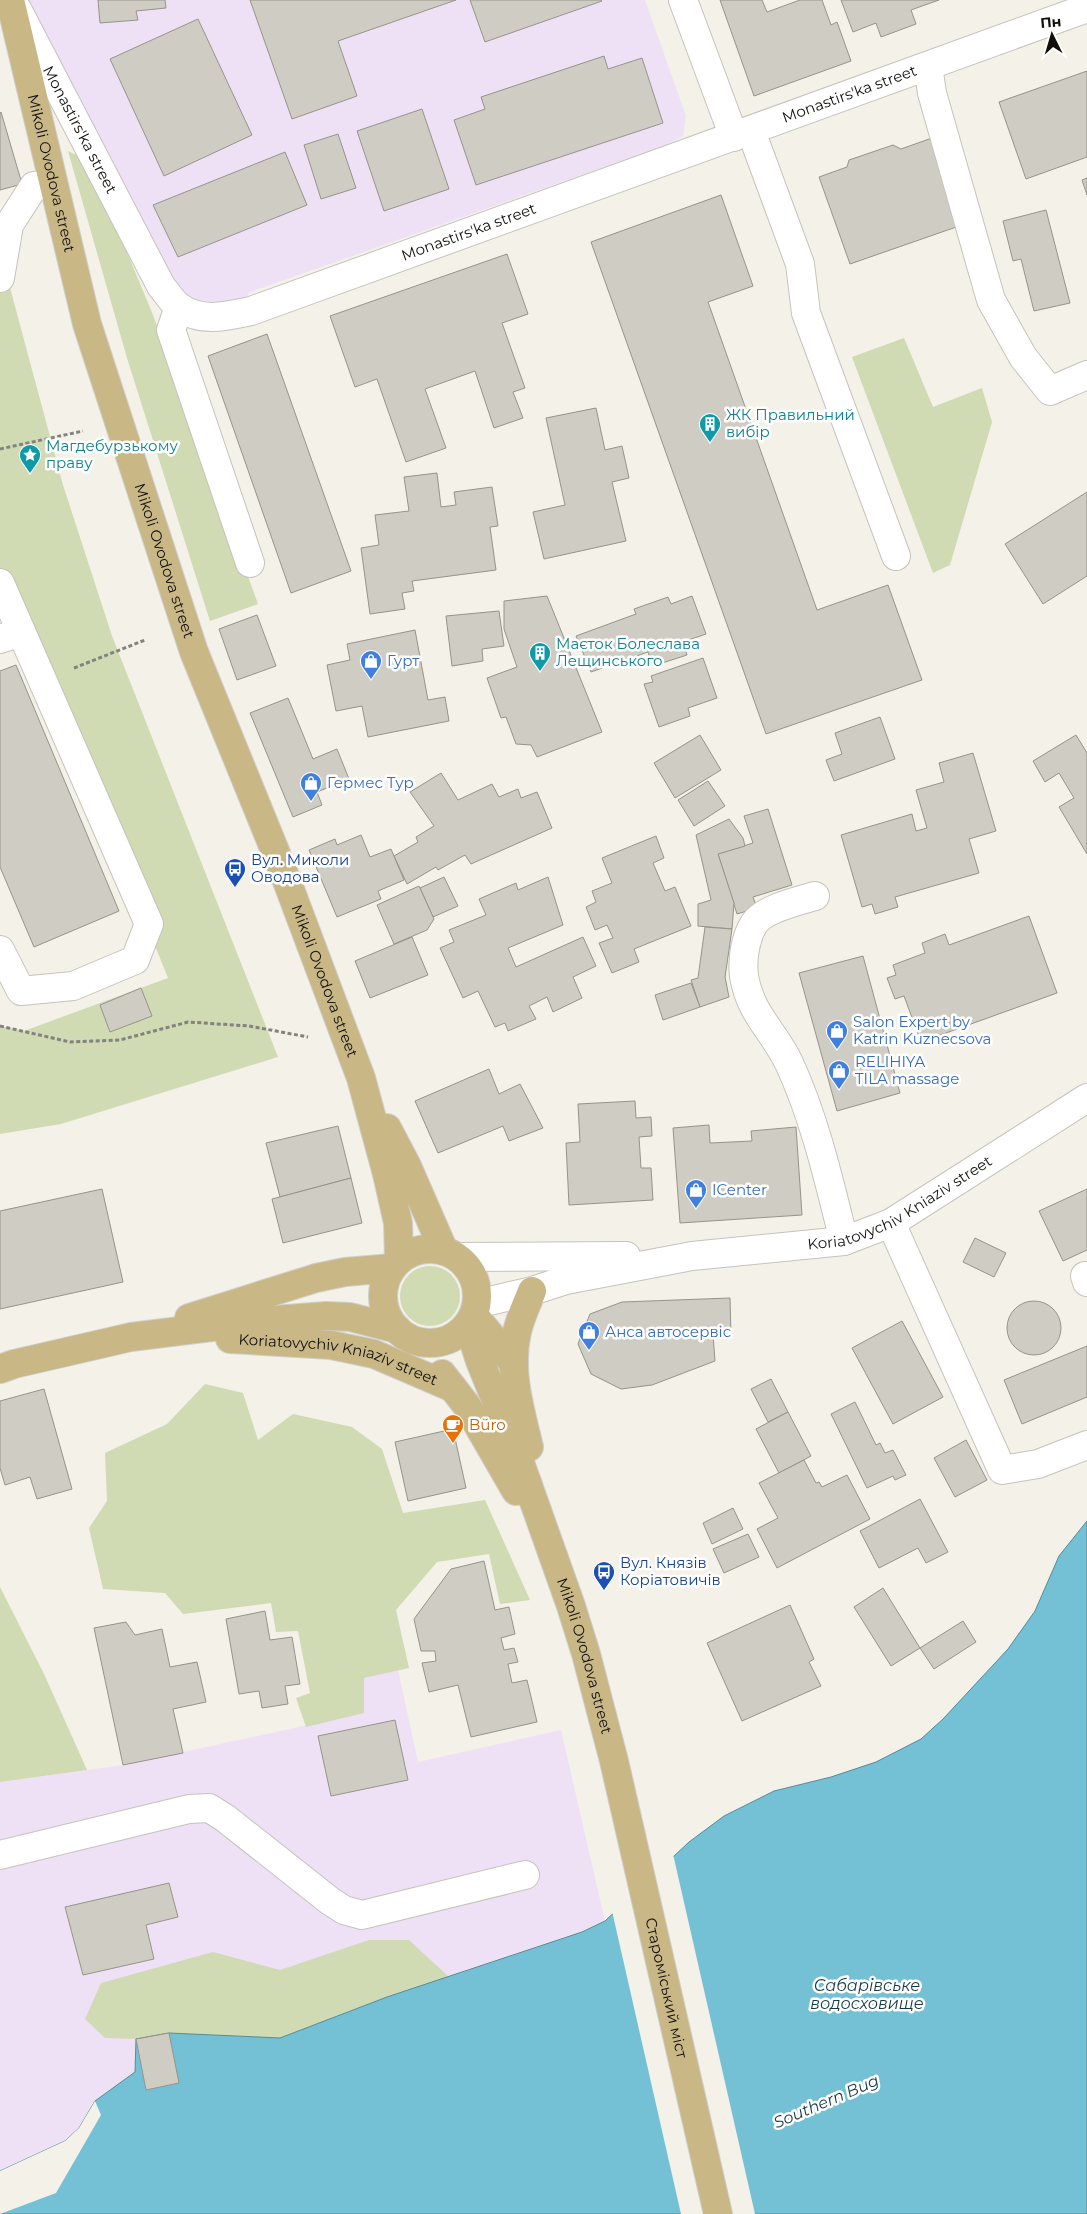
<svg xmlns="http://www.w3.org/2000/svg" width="1087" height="2214" font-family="Montserrat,sans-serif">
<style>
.commercial{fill:#efe1f5}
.green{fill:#d0dab3}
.water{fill:#74c0d4;stroke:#568b98}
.pier{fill:#f3f1e8}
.building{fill:#ceccc3;stroke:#95948b}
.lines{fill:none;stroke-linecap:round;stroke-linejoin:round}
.minor-casing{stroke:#c5c3bb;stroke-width:30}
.major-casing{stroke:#cfcfce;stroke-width:30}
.path{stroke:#83827c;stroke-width:3;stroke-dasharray:4 2.5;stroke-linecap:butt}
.minor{stroke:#fff;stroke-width:28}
.major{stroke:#c9b886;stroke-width:28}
.labels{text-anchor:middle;stroke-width:5;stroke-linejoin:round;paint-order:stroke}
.street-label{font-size:15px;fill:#100f0c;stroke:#fff}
.culture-label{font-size:15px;fill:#0d838f;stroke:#fff;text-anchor:start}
.shop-label{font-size:15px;fill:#366cbe;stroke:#fff;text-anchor:start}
.transit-label{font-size:15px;fill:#164399;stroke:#fff;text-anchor:start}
.food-label{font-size:15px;fill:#c56008;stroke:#fff;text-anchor:start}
.water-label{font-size:16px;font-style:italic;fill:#143942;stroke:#fff}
</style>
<rect width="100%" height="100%" fill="#f3f1e8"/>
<g class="commercial">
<path d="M12,0H645L686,116L683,136L663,146L248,293L251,311L179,307Z"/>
<path d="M398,1670L418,1762L561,1730L605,1921L582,1932L387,1997L280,2038L169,2033L136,2039L135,2072L95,2101L79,2128L65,2141L0,2171V1782L123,1765L364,1713V1678Z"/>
</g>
<g class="green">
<path d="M68,151L83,158L102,192L153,315L258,604L210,621L127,358Z"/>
<path d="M9,284L63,485L112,636L278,1057L61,1124L0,1134V1026L24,1031L168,978L51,686L0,583V285Z"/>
<path d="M904,338L933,407L982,388L992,422L950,565L933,573L852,357Z"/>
<circle cx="430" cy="1296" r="30"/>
<path d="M205,1384L243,1393L258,1440L293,1414L352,1427L382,1449L403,1513L485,1500L530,1600L500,1604L489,1554L437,1562L396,1610L409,1668L364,1678V1713L306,1727L296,1698L310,1693L298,1631L276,1632L271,1603L183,1614L165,1593L103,1589L89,1528L107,1501L105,1453L167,1424Z"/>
<path d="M0,1587L44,1674L87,1770L0,1782Z"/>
<path d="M369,1940H409L449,1977L387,1997L280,2038L169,2033L136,2039L105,2038L85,2019L101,1983L213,1952L280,1970Z"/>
</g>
<path class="water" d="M1087,1521V2214H0V2171L65,2141L79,2128L95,2101L135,2072L136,2039L169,2033L280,2038L387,1997L582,1932L605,1921L689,1842L724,1816L774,1791L831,1777L876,1762L921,1739L943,1719L1008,1649L1035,1611L1059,1556Z"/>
<g class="pier">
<path d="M673,1854L755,2214H681L612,1911Z"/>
<path d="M95,2101L101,2115L56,2193L0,2214V2171L65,2141L79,2128Z"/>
</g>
<g class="building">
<path d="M98,0H165L166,8L136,11L138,20L100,23Z"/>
<path d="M250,0H456L338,41L357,96L292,119Z"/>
<path d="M470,0H601L602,1L485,42Z"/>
<path d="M720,0H762L767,12L800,0H822L831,25L837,22L851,61L754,96Z"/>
<path d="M841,0H939L911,10L916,24L881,37L876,23L853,32Z"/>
<path d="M198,19L252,135L164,176L110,59Z"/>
<path d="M604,56L608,69L642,58L663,123L476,185L454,120L485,109L481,97Z"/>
<path d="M1087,71V157L1026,179L999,102Z"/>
<path d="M422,109L449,189L384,211L357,131Z"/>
<path d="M1,112L22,184L0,190V113Z"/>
<path d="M338,134L356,188L321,199L304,145Z"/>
<path d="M932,138L962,225L850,264L819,177L847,167L849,160L893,145L901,149Z"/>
<path d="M285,152L307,205L178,257L153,205Z"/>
<path d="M1087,178V195L1082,180Z"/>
<path d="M721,195L753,286L708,302L817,610L888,585L922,680L766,734L591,242Z"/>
<path d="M1046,210L1070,303L1034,311L1021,259L1013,261L1003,221Z"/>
<path d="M507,254L528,314L502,323L525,388L513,392L523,418L494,428L475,371L425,389L446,448L406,462L377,379L355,387L330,316Z"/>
<path d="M267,334L351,571L291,593L208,356Z"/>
<path d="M596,408L605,450L622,446L629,478L612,482L626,541L544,559L533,512L565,505L546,418Z"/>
<path d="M437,473L441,507L456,505L454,492L492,487L498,526L490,527L496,570L412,581L414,591L402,593L405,609L370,614L361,548L379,545L375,515L409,511L404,477Z"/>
<path d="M1087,492V576L1043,604L1005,544Z"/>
<path d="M547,596L602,732L537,757L531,745L516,744L506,717L501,718L487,678L517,667L504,629V601Z"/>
<path d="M692,596L706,634L683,642L687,655L653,666L648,652L591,672L576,636L636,614L634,609L668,597L671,604Z"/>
<path d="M499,611L504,646L482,649L483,661L452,666L446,616Z"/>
<path d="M257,615L276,666L237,680L219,629Z"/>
<path d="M415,630L428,700L445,697L449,721L368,737L362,706L336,711L327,665L350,660L347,644Z"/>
<path d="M703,658L717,698L688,708L690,716L659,727L644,684L653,682L651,676Z"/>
<path d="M16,665L119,911L34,947L0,867V671Z"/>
<path d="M288,698L313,759L337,749L349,779L317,792L322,805L293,817L250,713Z"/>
<path d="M880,717L895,759L834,781L826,760L842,754L835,733Z"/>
<path d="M700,735L721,770L675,798L654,763Z"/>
<path d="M1076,735L1087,753V854L1059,807L1074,798L1059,773L1045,782L1033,761Z"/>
<path d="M973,753L996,831L969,839L979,873L895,897L898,907L875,914L872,904L862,907L841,835L912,814L916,831L927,828L916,790L944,782L939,763Z"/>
<path d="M441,773L458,800L492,784L499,797L518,789L521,798L537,792L552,828L471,864L465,855L438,870L436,867L407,884L394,856L418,842L416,837L434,826L410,792Z"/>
<path d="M708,781L725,806L694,826L678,800Z"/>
<path d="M768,809L792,885L753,897L757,908L737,914L718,854L753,843L744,816Z"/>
<path d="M729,819L743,838L745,846L718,854L734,903L732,929L698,926V904L711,900L696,835Z"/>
<path d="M361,835L370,857L391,849L404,880L378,891L381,899L337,917L309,850L335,839L337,845Z"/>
<path d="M656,836L664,858L653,863L665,891L675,887L691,926L634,949L639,962L612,973L599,943L613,938L607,925L595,930L586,907L596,902L592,891L612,883L602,858Z"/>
<path d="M444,877L458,906L433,917L420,888Z"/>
<path d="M548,877L563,925L508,948L516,967L583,937L596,966L573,977L582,998L553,1012L547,997L529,1006L536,1019L508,1031L505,1023L495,1027L478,991L463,998L440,948L454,942L449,930L486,915L479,899L516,883L518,890Z"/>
<path d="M419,886L434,919L427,930L394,944L377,905Z"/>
<path d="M1029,916L1057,993L921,1042L904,996L895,999L887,978L896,975L893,965L925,953L922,943L945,934L949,945Z"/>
<path d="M705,927L732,929L725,977L729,997L700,1007L691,980L698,978Z"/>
<path d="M412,937L428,975L370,998L355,961Z"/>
<path d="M863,956L900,1093L837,1111L799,973Z"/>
<path d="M691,983L700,1007L663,1020L655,995Z"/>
<path d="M141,988L152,1016L110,1032L100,1005Z"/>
<path d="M489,1069L499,1094L520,1084L543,1128L509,1141L503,1126L438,1153L415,1101Z"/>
<path d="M635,1101L636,1118L651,1117L652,1136L639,1137L641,1168H651L653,1200L569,1205L566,1143L580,1142L578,1104Z"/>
<path d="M709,1125L710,1143L752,1141L751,1131L796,1127L802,1215L680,1223L673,1128Z"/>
<path d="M338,1126L351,1178L280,1197L266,1143Z"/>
<path d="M351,1178L362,1223L283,1243L272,1199Z"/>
<path d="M102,1189L123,1282L0,1309V1211Z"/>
<path d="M1087,1189V1250L1063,1261L1039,1211Z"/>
<path d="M975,1238L1006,1253L994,1277L963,1262Z"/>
<path d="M730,1298L731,1335H713L715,1361L652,1385L621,1389L591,1374L578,1344L590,1314L622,1302Z"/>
<circle cx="1034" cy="1328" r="27"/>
<path d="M902,1321L943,1397L893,1424L852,1348Z"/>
<path d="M1087,1346V1397L1022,1424L1004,1380Z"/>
<path d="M771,1379L788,1412L768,1422L751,1389Z"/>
<path d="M44,1389L72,1489L37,1499L30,1477L5,1485L0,1468V1401Z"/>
<path d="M855,1402L876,1445L880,1443L885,1453L893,1450L906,1475L895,1480L893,1476L867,1488L831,1414Z"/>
<path d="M788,1412L811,1456L779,1473L756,1429Z"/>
<path d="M453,1429L466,1488L408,1501L395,1442Z"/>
<path d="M966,1440L987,1480L955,1497L934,1458Z"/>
<path d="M804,1460L816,1483L819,1482L822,1487L847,1475L870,1519L777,1568L757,1529L778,1518L759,1483Z"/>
<path d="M920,1499L948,1552L926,1563L918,1548L879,1568L860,1531Z"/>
<path d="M733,1508L743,1529L712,1544L703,1523Z"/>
<path d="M748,1534L759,1557L724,1573L713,1549Z"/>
<path d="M484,1561L495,1610L509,1607L515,1634L501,1638L504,1650L514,1648L518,1662L508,1664L512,1683L527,1680L537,1722L471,1737L458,1685L429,1692L422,1663L436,1661L435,1651H421L414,1619L451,1569Z"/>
<path d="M883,1588L920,1648L891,1666L854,1607Z"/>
<path d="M790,1605L814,1659L809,1662L821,1686L742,1721L707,1643Z"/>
<path d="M265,1611L270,1640L292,1637L300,1684L285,1686L288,1704L262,1708L259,1691L239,1694L226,1619Z"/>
<path d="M963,1621L976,1642L934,1669L920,1648Z"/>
<path d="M126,1622L135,1635L162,1629L170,1667L197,1662L206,1702L173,1709L183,1753L123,1765L94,1628Z"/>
<path d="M395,1720L408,1780L331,1796L318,1736Z"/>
<path d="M169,1883L178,1917L146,1925L154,1959L83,1975L65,1907Z"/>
<path d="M169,2033L179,2083L146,2090L136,2039Z"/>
</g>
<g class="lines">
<g class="minor-casing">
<g id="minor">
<path d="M683,0L734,137"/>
<path id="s1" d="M17,9L161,286C167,293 172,302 179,307C201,323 227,316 251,311L1087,8"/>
<path d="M928,66L932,93L991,300L1023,357L1050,391L1087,375"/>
<path d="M751,131L800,264L806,313L896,556"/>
<path d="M0,278L9,225L34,186L53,184"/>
<path d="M179,307L171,330L250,563"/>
<path d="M0,583L149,924L135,960L73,986L21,991L0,950"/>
<path d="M0,639L21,632"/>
<path d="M815,896C798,901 763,909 754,924C745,938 742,960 744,976C750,1014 774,1031 789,1063C815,1119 829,1181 844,1241"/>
<path d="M891,1223L1002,1470L1038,1464L1087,1445"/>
<path d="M458,1257L626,1256"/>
<path d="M1085,1276L1087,1282"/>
<path id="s2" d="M477,1304L532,1291L566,1280L692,1256L844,1241L891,1223L1087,1098"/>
<path d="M0,1855L189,1809L209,1808L225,1818L330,1901L344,1910L362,1915L525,1875"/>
</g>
</g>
<g class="major-casing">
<g id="major">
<path id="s3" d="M10,0L87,324L194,652L282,868L361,1078L387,1174L398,1223L399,1260"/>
<path d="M387,1128L407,1166L444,1251"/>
<circle cx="430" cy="1296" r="47"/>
<path d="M474,1315L514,1364"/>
<path d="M189,1318L316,1278L345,1272L392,1268"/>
<path id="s4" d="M468,1324L480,1361L512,1440L571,1606L586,1654L614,1761L718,2214"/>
<path id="s5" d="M230,1339L331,1345L374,1354L453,1388"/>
<path d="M0,1369L14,1364L131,1337L261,1321L326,1316L350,1317L397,1329"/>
<path d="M442,1374L467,1406L516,1491"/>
<path d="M529,1447C520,1409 508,1371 517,1332C520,1318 527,1304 532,1291"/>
</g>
</g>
<g class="path">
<path d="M0,449L83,431"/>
<path d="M74,668L145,640"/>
<path d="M0,1026L70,1042L120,1040L188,1022L249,1026L308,1037"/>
</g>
<use href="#minor" class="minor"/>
<use href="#major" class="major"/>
</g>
<defs>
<g id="building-pin" transform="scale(1.125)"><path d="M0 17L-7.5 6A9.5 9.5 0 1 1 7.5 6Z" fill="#0f9aa8" stroke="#fff"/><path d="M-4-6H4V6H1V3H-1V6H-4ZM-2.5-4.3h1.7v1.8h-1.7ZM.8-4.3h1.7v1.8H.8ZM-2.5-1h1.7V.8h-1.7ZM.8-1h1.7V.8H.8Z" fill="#fff"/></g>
<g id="sight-pin" transform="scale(1.125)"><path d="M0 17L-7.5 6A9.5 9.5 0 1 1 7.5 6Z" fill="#0f9aa8" stroke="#fff"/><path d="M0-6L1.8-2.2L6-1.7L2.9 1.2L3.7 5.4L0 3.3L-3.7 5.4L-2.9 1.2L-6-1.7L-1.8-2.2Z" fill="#fff"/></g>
<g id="shop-pin" transform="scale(1.125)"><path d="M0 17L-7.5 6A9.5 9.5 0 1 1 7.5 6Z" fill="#3f7fe0" stroke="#fff"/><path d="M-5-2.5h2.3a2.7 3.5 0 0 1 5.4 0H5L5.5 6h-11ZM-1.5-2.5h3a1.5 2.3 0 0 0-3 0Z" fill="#fff"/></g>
<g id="bus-pin" transform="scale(1.125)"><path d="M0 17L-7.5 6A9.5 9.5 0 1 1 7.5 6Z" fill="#1a4fb4" stroke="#fff"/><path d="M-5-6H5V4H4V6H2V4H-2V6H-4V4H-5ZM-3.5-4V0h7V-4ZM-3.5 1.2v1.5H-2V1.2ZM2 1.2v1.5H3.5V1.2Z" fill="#fff"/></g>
<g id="cafe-pin" transform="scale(1.125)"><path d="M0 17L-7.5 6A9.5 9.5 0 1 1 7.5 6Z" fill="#e8710a" stroke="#fff"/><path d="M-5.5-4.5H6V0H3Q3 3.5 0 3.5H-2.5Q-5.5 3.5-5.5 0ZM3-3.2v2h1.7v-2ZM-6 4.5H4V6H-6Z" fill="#fff"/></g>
</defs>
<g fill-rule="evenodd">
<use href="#building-pin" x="710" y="424"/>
<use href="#sight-pin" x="30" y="455"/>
<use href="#building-pin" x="540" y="653"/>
<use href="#shop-pin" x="371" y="661"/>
<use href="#shop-pin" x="311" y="783"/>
<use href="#bus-pin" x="235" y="869"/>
<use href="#shop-pin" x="837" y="1031"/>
<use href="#shop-pin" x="839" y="1071"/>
<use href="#shop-pin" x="696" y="1190"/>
<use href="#shop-pin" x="589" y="1332"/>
<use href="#cafe-pin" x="453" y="1425"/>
<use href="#bus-pin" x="604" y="1572"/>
</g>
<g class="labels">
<g class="street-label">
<text dy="5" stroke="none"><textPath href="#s1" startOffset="1051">Monastirs'ka street</textPath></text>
<text dy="5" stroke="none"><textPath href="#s1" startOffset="136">Monastirs'ka street</textPath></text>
<text dy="5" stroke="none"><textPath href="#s3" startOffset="178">Mikoli Ovodova street</textPath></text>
<text dy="5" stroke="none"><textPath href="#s1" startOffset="646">Monastirs'ka street</textPath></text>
<text dy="5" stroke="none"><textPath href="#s3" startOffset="582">Mikoli Ovodova street</textPath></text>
<text dy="5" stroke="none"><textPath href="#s3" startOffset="1032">Mikoli Ovodova street</textPath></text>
<text dy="5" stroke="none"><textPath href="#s2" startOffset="439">Koriatovychiv Kniaziv street</textPath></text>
<text dy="5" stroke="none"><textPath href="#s5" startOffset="111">Koriatovychiv Kniaziv street</textPath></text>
<text dy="5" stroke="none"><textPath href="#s4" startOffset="352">Mikoli Ovodova street</textPath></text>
<text dy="5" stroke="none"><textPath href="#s4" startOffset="694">Староміський міст</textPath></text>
</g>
<g class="culture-label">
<text x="726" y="420">ЖК Правильний<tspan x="726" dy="17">вибір</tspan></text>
<text x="46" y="451">Магдебурзькому<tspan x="46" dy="17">праву</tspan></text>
<text x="556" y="649">Маєток Болеслава<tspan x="556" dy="17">Лещинського</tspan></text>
</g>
<g class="shop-label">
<text x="387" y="666">Гурт</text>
<text x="327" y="788">Гермес Тур</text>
<text x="853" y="1027">Salon Expert by<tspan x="853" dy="17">Katrin Kuznecsova</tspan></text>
<text x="855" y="1067">RELIHIYA<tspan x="855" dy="17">TILA massage</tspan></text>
<text x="712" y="1195">ICenter</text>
<text x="605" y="1337">Анса автосервіс</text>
</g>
<g class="transit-label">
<text x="251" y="865">Вул. Миколи<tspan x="251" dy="17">Оводова</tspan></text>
<text x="620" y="1568">Вул. Князів<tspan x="620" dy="17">Коріатовичів</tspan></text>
</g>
<g class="food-label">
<text x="469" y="1430">Büro</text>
</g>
<g class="water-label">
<text x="867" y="1991">Сабарівське<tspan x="867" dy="18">водосховище</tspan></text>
<text transform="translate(826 2101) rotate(-23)" y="6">Southern Bug</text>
</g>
</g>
<g transform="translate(1052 35) rotate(355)" stroke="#ffffff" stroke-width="4" paint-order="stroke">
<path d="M0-4L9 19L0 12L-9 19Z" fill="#100f0c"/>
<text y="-8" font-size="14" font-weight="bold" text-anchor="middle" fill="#100f0c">Пн</text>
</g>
</svg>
